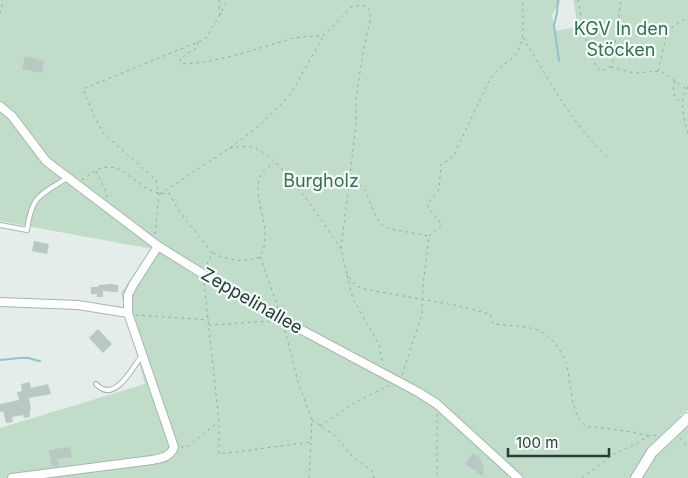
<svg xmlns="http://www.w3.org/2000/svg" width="688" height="478" font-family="Inter,sans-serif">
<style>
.green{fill:#bfddc9}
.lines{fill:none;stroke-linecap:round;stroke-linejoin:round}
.stream{stroke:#90c2cf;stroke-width:2}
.building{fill:#bac8c3}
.lane-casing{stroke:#a8b5b1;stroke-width:6}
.street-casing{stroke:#a8b5b1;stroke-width:10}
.secondary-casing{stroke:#a4b8b2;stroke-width:12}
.path{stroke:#87afa5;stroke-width:1;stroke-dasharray:2.5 4;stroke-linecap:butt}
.lane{stroke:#fff;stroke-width:4}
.street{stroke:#fff;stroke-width:8}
.secondary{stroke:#fff;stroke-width:10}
.labels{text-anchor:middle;stroke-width:4.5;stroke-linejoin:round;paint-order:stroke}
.park-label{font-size:18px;fill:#31734e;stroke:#f5faf8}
.street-label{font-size:18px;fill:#253e39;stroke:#f5faf8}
</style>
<rect width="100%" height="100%" fill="#e5edea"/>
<path class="green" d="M0,0H561L552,15L555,31L578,27L573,0H688V410L679,416L688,415V478H0V428L145,384L121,293L152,249L0,221Z"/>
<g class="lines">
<g class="stream">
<path d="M558,0L557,13L554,25L559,61"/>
<path d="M0,360C10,360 19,357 28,358C33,359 36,361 40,361"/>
</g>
</g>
<g class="building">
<path d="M25,56L44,61L42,73L22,69Z"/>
<path d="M34,241L49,244L47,254L32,251Z"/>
<path d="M111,284L118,285V292L103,291V297H97V294H91V287H98V285Z"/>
<path d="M98,329L112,344L103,353L89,338Z"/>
<path d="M30,382L31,388L48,384L51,394L29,398L31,409L30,410V417L24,418L23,415L12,417L13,422L6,423L3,411L0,412V404L19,400L17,392L22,391L21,384Z"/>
<path d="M70,447L72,457L57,459L59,466L52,467L49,450Z"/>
<path d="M473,453L480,458L484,469L483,476L465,464Z"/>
</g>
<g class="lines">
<g class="lane-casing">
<g id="lane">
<path d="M0,225L27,230C32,195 39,196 67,178"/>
<path d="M96,384C114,404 132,369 142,355"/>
</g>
</g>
<g class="street-casing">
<g id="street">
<path d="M0,106L12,116L46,161L158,246L203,274L283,320L418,392L437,404L518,478"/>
<path d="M0,302L78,305L128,313"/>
<path d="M12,478L152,460C162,458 170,457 174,447L128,313V295L133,285L158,246"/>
</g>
</g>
<g class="secondary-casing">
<path id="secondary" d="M636,478L652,452L688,418"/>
</g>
<g class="path">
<path d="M219,0L220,15"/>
<path d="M578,0C581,15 588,64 601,71L610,67L613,60L621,0"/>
<path d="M0,13L3,0"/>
<path d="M523,38C549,79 573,127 610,159"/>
<path d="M198,42L196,48L180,59L182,64L206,62L244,53L293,38L324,35L351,7L362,5L367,7L370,10V21L364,47L356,97V125L341,249L347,274L355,285L364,289L454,305L490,314L493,324C509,326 532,325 545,334C554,340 562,353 566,362C571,376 570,431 594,427L633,432L648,436"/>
<path d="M611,67L634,73L661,71L686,89"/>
<path d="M658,71L666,37L674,25L688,18"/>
<path d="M675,81C672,89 672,98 681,101"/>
<path d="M688,87C678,101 684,118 688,134"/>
<path d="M230,148C239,147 250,145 257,149C286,163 322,222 341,249"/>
<path d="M96,171L105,190L107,198"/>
<path d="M351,175L366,192L375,215L381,224L386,228L428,236"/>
<path d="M82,180C86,177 90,174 95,171C126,154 137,198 169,193L179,211L212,253L206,267"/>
<path d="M160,194L230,148L260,125L290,95L324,35"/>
<path d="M155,234L159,195L156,180L104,134L94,116L83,89L198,42L207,37L228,0"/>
<path d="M213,253C230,261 242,263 260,257C276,229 248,195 262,173C265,169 270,166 274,163"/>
<path d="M260,257L279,310"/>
<path d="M347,275L353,299L379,345L383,365"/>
<path d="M204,283L219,422V454L311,442"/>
<path d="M136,315L209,320"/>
<path d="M209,325L270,321"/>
<path d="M285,330L298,382L312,420L309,478"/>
<path d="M402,375L422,314L423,285L429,236L442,225L428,207V203L439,190L441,164C451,160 455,156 458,146L490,79C496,70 505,65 513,57C527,44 522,18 523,0"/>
<path d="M437,414V478"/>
<path d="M312,420L335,436L351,455L372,471L374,478"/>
<path d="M320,426L356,402L390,385"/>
<path d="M680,438L688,447"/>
<path d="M181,447L189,446L218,422"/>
<path d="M582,478L614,454L636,444L648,436L657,435"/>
</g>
<use href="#lane" class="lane"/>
<use href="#street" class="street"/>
<use href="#secondary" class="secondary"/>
</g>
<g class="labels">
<g class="park-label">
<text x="621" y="35">KGV In den<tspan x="621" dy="21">Stöcken</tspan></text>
<text x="321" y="187">Burgholz</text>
</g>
<g class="street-label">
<text transform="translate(252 301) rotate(30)" y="6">Zeppelinallee</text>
</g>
</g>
<path d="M508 448v8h101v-8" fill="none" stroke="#253e39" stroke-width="2.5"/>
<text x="516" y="448" font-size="15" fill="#253e39" stroke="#f5faf8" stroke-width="4" paint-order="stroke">100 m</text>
</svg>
